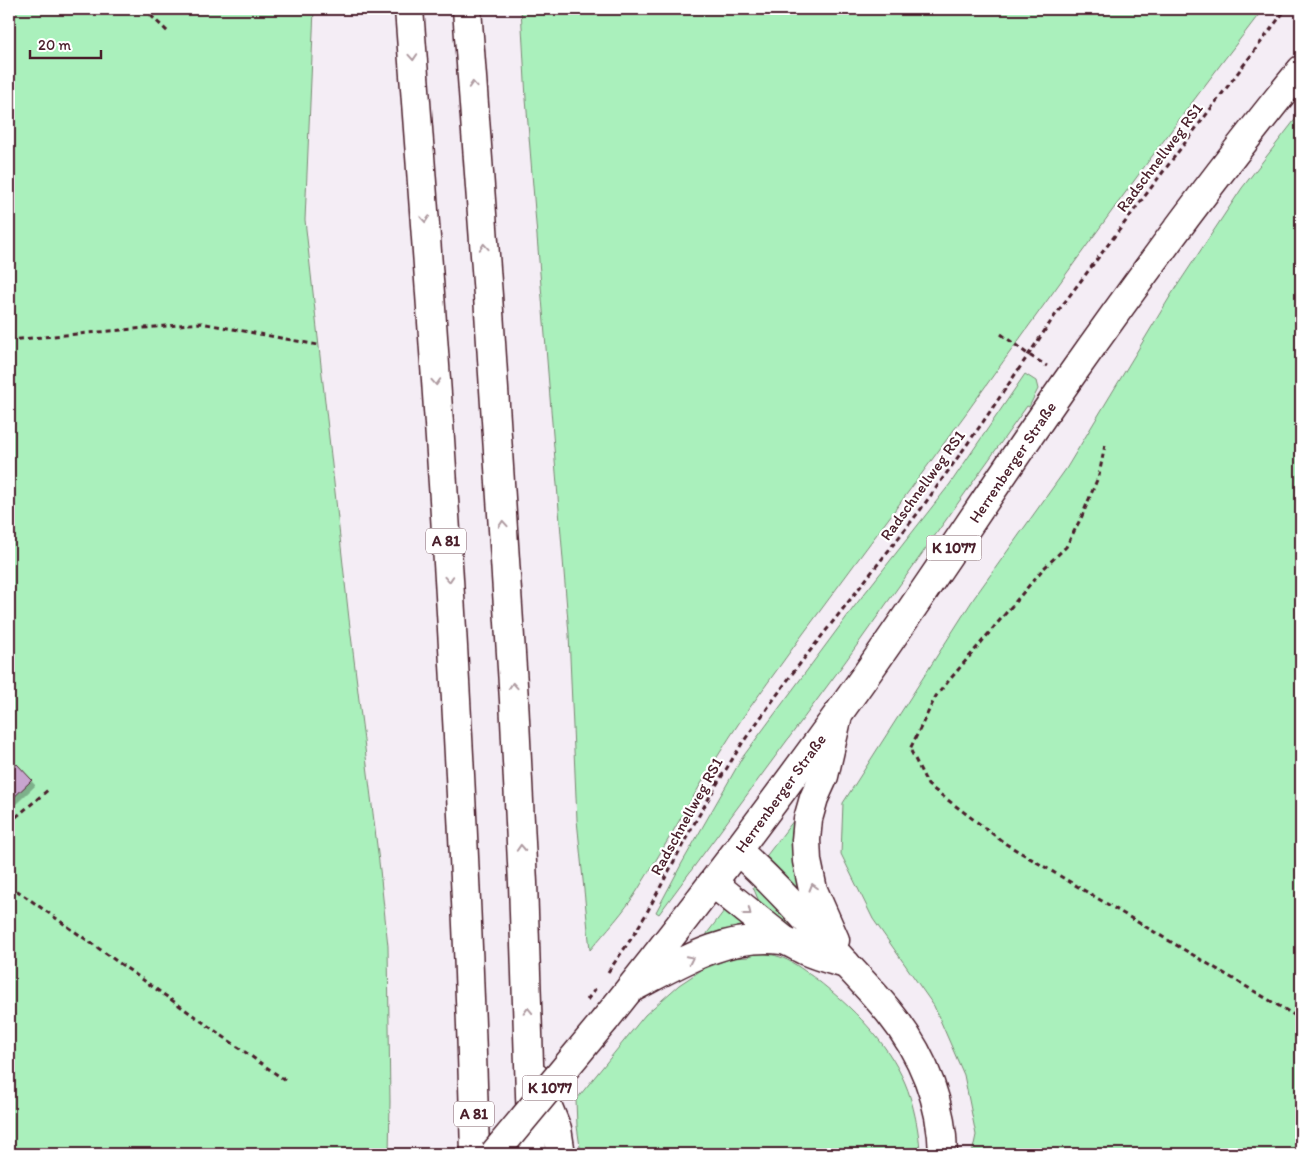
<svg xmlns="http://www.w3.org/2000/svg" width="1310" height="1163" font-family="Itim,sans-serif">
<style>
.green{fill:#aaf0bc;stroke:#7a8874}
.building{fill:#c8a5cf;stroke:#4a1f2b;filter:url(#shadow)}
.lines{fill:none;stroke-linecap:round;stroke-linejoin:round}
.primary-casing{stroke:#4a1f2b;stroke-width:31}
.highway-casing{stroke:#4a1f2b;stroke-width:31}
.path{stroke:#4a1f2b;stroke-width:3;stroke-dasharray:5 4;stroke-linecap:butt}
.primary{stroke:#fff;stroke-width:28}
.highway{stroke:#fff;stroke-width:28}
.primary-bridge-casing{stroke:#4a1f2b;stroke-width:31;stroke-linecap:butt}
.path-bridge{stroke:#4a1f2b;stroke-width:3;stroke-dasharray:5 4;stroke-linecap:butt}
.primary-bridge{stroke:#fff;stroke-width:28}
.oneway{stroke:#ae9aa0}
.labels{text-anchor:middle;stroke-width:4.5;stroke-linejoin:round;paint-order:stroke}
.shield{fill:#fff;stroke:#80626b;stroke-width:1}
.shield-label{font-size:15px;font-weight:bold;fill:#4a1f2b}
.street-label{font-size:16px;fill:#4a1f2b;stroke:#fff}
</style>
<defs>
<filter id="shadow"><feDropShadow dx="3" dy="5.5" stdDeviation="0" flood-color="#0004"/></filter>
</defs>
<rect width="100%" height="100%" fill="#f4edf5"/>
<filter id="ink" filterUnits="userSpaceOnUse"><feTurbulence type="fractalNoise" baseFrequency=".02" numOctaves="2"/><feDisplacementMap in="SourceGraphic" scale="10" xChannelSelector="R" yChannelSelector="G"/><feConvolveMatrix kernelMatrix="1 2 1 2 8 2 1 2 1" color-interpolation-filters="sRGB"/></filter>
<g filter="url(#ink)">
<g class="green">
<path d="M9,9H314L305,220L349,619L380,870L388,946L390,1102L389,1154H9Z"/>
<path d="M521,9H1263C1161,141 1064,277 967,412C893,514 816,614 743,717C705,773 673,834 637,891C624,912 606,931 590,950L577,820L569,634L526,99Z"/>
<path d="M1301,112V1154H972L976,1135L964,1075L934,1006L873,919L841,854L843,803L974,598L1066,469L1171,295L1242,188Z"/>
<path d="M1025,374L1036,381L1038,389L1029,407L1027,406L845,662L659,914L656,912L682,863L742,758L854,607L950,484Z"/>
<path d="M797,816L807,899L764,859Z"/>
<path d="M756,885L766,890L804,938L760,904L753,887Z"/>
<path d="M724,911L750,928L721,932L706,936L708,932Z"/>
<path d="M750,952C761,953 773,954 783,958C795,963 806,972 816,979C852,1007 887,1041 905,1083C913,1101 920,1135 920,1154H581L577,1126L576,1100L645,1015L679,985L703,969L732,958L749,957Z"/>
</g>
<path class="building" d="M17,764L32,780L9,802V772Z"/>
<g class="lines">
<g class="primary-casing">
<path id="primary" d="M605,1020C685,920 763,818 838,714C918,604 991,489 1070,377C1144,272 1220,169 1301,70"/>
</g>
<g class="highway-casing">
<g id="highway">
<path d="M409,9C438,390 465,772 475,1154"/>
<path d="M467,9L488,296L514,700L523,883L532,1154"/>
<path d="M738,851C773,882 804,917 835,952C853,972 872,991 889,1012C922,1053 942,1101 943,1154"/>
<path d="M713,883L784,940"/>
<path d="M835,940L813,890L807,861L806,840L808,819L814,798L824,776L838,715"/>
<path d="M630,989C678,964 726,933 782,940C790,941 798,948 806,951C819,957 832,960 846,964"/>
<path d="M536,1078L557,1129L561,1154"/>
</g>
</g>
<g class="path">
<path d="M144,9L169,33"/>
<path d="M1001,334L1029,355L1047,366"/>
<path d="M9,340L201,323L318,345"/>
<path d="M1105,445L1099,475L1082,516L1066,547L1043,569L936,696L910,749L928,785L1006,844L1301,1019"/>
<path d="M9,823L48,790"/>
<path d="M9,885L286,1081"/>
<path d="M608,972L631,939L645,916L690,831L717,784L743,742L792,674L921,509L983,422L1058,311L1286,9"/>
</g>
<use href="#primary" class="primary"/>
<use href="#highway" class="highway"/>
<g class="primary-bridge-casing">
<path id="primary-bridge" d="M494,1154L605,1020"/>
</g>
<g class="path-bridge">
<path d="M587,1000L596,988"/>
<path d="M462,1154L469,1147"/>
</g>
<use href="#primary-bridge" class="primary-bridge"/>
</g>
<defs><path id="oneway-chevron" d="M-2-3.5L2.5 0L-2 3.5" fill="none" stroke-width="1.6" stroke-linecap="round" stroke-linejoin="round" transform="scale(1.25)"/></defs>
<g class="oneway">
<use href="#oneway-chevron" transform="translate(413 57) rotate(86)"/>
<use href="#oneway-chevron" transform="translate(473 85) rotate(-94)"/>
<use href="#oneway-chevron" transform="translate(425 219) rotate(86)"/>
<use href="#oneway-chevron" transform="translate(484 247) rotate(-94)"/>
<use href="#oneway-chevron" transform="translate(436 382) rotate(86)"/>
<use href="#oneway-chevron" transform="translate(503 524) rotate(-94)"/>
<use href="#oneway-chevron" transform="translate(449 579) rotate(86)"/>
<use href="#oneway-chevron" transform="translate(513 686) rotate(-94)"/>
<use href="#oneway-chevron" transform="translate(521 848) rotate(-93)"/>
<use href="#oneway-chevron" transform="translate(813 887) rotate(-106)"/>
<use href="#oneway-chevron" transform="translate(748 912) rotate(38)"/>
<use href="#oneway-chevron" transform="translate(690 959) rotate(-26)"/>
<use href="#oneway-chevron" transform="translate(528 1011) rotate(-92)"/>
</g>
</g>
<g class="labels">
<g class="shield">
<rect x="426" y="528.5" width="40" height="25" rx="4"/>
<rect x="926.5" y="535.5" width="55" height="25" rx="4"/>
<rect x="522.5" y="1075.5" width="55" height="25" rx="4"/>
<rect x="454" y="1101.5" width="40" height="25" rx="4"/>
</g>
<g class="shield-label">
<text x="446" y="546">A 81</text>
<text x="954" y="553">K 1077</text>
<text x="550" y="1093">K 1077</text>
<text x="474" y="1119">A 81</text>
</g>
<g class="street-label">
<text transform="translate(1159 157) rotate(-53)" y="6">Radschnellweg RS1</text>
<text transform="translate(1012 462) rotate(-56)" y="6">Herrenberger Straße</text>
<text transform="translate(922 485) rotate(-54)" y="6">Radschnellweg RS1</text>
<text transform="translate(780 793) rotate(-54)" y="6">Herrenberger Straße</text>
<text transform="translate(686 816) rotate(-61)" y="6">Radschnellweg RS1</text>
</g>
</g>
<rect width="1310" height="1163" fill="none" stroke="#fff" stroke-width="30"/>
<rect x="15" y="15" width="1280" height="1133" fill="none" stroke="#4a1f2b" stroke-width="2" filter="url(#ink)"/>
<path d="M30 50v8h71v-8" fill="none" stroke="#4a1f2b" stroke-width="2.5"/>
<text x="38" y="50" font-size="15" fill="#4a1f2b" stroke="#ffffff" stroke-width="4" paint-order="stroke">20 m</text>
</svg>
